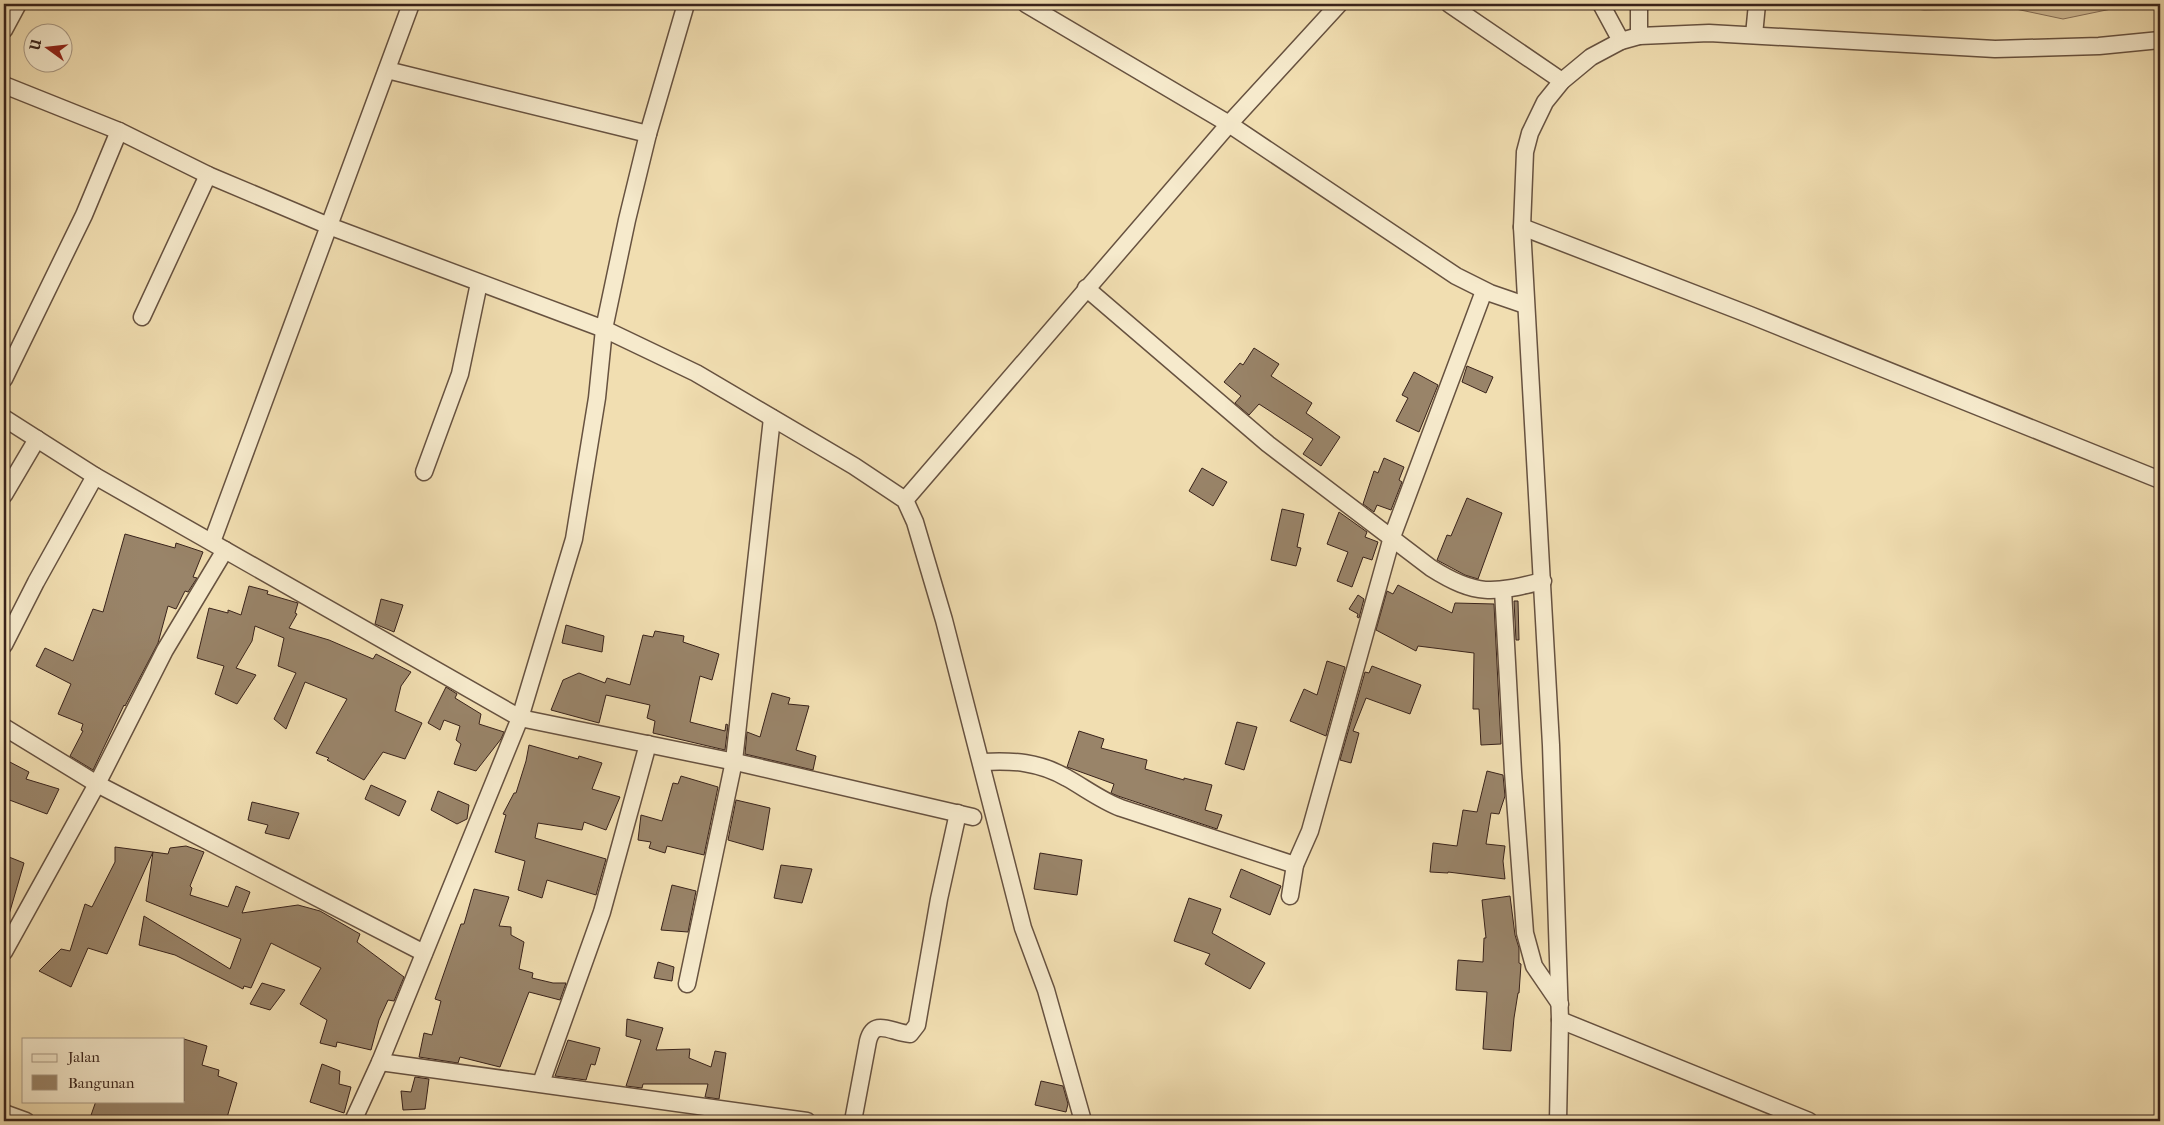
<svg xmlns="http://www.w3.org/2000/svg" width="2164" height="1125" font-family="'IM FELL French Canon',serif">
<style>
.green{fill:#d2be98;stroke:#86705a}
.building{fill:#998469;stroke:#39231b}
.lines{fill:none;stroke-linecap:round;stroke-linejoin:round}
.minor-casing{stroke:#675240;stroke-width:19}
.minor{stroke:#f6eacc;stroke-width:16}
</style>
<rect width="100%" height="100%" fill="#f1deb1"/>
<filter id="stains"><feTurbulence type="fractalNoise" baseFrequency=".004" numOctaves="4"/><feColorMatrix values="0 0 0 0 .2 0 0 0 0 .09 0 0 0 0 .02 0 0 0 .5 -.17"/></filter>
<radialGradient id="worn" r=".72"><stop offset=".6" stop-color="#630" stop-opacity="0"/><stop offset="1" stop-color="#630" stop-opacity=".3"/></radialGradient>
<path class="green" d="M1877,4H2160V6L2116,8L2063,19L2011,8L1924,10Z"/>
<g class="building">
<path d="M1254,348L1279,364L1271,376L1312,403L1306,413L1340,437L1321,466L1303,454L1313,439L1259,404L1249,415L1235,403L1241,396L1224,382L1240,363L1243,365Z"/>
<path d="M1467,366L1493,377L1486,393L1462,382Z"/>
<path d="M1414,372L1438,385L1419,432L1396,421L1408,398L1402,395Z"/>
<path d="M1384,458L1404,467L1399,480L1402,482L1391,510L1377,505L1374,512L1363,504L1374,471L1378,473Z"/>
<path d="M1202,468L1227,482L1213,506L1189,491Z"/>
<path d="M1467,498L1502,513L1478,579L1465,575L1437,560L1447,535L1451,536Z"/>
<path d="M1282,509L1304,514L1297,547L1301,548L1296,566L1271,560Z"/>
<path d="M1339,512L1367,532L1365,537L1378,542L1372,560L1363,557L1352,587L1337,581L1348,552L1327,544Z"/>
<path d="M125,534L175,548L176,543L203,552L193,577L197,578L188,592L185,591L176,609L168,606L158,643L125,706L124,705L93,770L70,756L83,731L81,730L83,724L58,714L71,684L36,666L45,648L73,661L93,609L103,612Z"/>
<path d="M1398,585L1452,613L1455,603L1494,604L1501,744L1481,745L1479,709H1473L1474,653L1418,646L1416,651L1376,630L1387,591L1393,594Z"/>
<path d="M249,586L268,591L267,594L298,603L295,613L297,614L289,628L329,640L373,659L376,654L411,672L401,686L395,711L422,723L405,759L383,752L364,780L327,760L329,758L316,753L347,699L305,682L286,729L274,719L296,673L278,666L284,638L255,626L252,641L236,668L256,675L237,704L215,694L224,666L197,658L209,608L228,613V610L241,615Z"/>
<path d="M1358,595L1364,599L1359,618L1357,617L1358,614L1349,609Z"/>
<path d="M381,599L403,605L394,632L375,624Z"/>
<path d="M1514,601H1518L1519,640H1516Z"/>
<path d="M566,625L604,636L602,652L562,643Z"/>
<path d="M655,631L684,636L683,642L719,654L712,680L700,676L690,722L725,731L726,724L728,725L725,750L653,733L655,721L647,718L650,705L606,695L599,723L551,710L563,680L579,673L605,683L607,678L630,685L643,635L653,637Z"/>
<path d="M1327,661L1345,667L1326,736L1290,721L1304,689L1317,695Z"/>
<path d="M1372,666L1421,685L1410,714L1366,698L1353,731L1359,733L1351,763L1340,760L1365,672L1369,673Z"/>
<path d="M446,687L457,694L455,698L481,714L479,724L504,732L501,739L476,771L454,764L461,744L456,740L460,726L444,720L440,730L428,723Z"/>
<path d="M772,693L790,698L788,704L809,706L796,750L816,756L813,770L745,754L747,732L760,737Z"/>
<path d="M1237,722L1257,727L1244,770L1225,764Z"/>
<path d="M1079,731L1104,739L1101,748L1147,760L1145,769L1184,780V778L1212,785L1205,810L1222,815L1217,829L1118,796L1111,793L1114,784L1067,767Z"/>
<path d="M529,745L578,759L579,756L602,763L592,789L620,797L606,830L584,822L582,830L538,823L535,838L606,859L596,895L547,880L542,898L518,890L525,861L495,852L506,815L503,814L514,793H516L526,761Z"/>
<path d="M4,759L29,772L26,779L59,789L47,814L4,798Z"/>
<path d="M1487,771L1503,775L1505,796L1499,814L1491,813L1486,844L1505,846L1503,861L1505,879L1448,872V873L1430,872L1433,843L1457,846L1463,810L1477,812Z"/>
<path d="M681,776L718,787L704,855L667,846L665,853L649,848L651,842L638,840L641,815L662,821L673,783L678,784Z"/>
<path d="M371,785L406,801L399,816L365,799Z"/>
<path d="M438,791L469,805L467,819L457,824L431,810Z"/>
<path d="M736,800L770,808L763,850L728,840Z"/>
<path d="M252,802L299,813L289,839L265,833L268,825L248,820Z"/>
<path d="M186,846L204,852L190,886L192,888L190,895L228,907L236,886L250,892L242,913L298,905L320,911L360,934L357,942L404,977L394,1001L388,1000L379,1020L371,1050L337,1042L336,1047L320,1043L327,1020L300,1004L321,968L271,943L251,988L244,986L243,989L175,955L139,945L144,916L230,969L241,939L146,901L153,852L168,854L170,848Z"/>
<path d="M115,847L153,852L107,954L88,948L71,987L39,971L61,949L70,951L85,904L92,907L115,862Z"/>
<path d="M1040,853L1082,860L1077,895L1034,889Z"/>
<path d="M4,855L24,863L8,918L4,917Z"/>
<path d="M781,865L812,869L802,903L774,898Z"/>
<path d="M1241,869L1281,886L1270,915L1230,897Z"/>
<path d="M672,885L696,891L688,932L661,930Z"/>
<path d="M474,889L509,897L499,926L511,927V935L524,942L519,969L533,973L532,978L553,983H566L560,1000L529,992L500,1067L460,1057L458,1063L419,1057L424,1033L432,1035L441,1001L435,999L461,924H464Z"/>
<path d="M1510,896L1515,935L1519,948V963L1521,964L1519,993H1518L1514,1018L1511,1051L1483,1049L1487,992L1456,990L1458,960L1483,962L1484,938H1486L1482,900Z"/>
<path d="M1189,898L1221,909L1212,933L1265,963L1250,989L1205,964L1210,954L1174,941Z"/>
<path d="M658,962L674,967L672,981L654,978Z"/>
<path d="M262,983L285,990L270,1010L250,1004Z"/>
<path d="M627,1019L663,1028L656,1050L690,1049L689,1058L711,1067L715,1051L726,1053L719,1099L705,1097L708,1084H643L642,1088L626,1086L641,1040L626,1036Z"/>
<path d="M184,1039L207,1046L202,1065L219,1070L218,1076L237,1083L226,1121H89L96,1101H184Z"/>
<path d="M568,1040L600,1048L595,1065L591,1064L586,1080L555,1076Z"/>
<path d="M322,1064L340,1071L339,1084L351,1087L344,1113L310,1102Z"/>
<path d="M415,1077L429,1079L425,1109L403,1110L401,1091L411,1092Z"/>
<path d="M1041,1081L1063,1086L1068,1104L1066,1112L1035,1105Z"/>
</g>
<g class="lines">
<g class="minor-casing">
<g id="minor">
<path d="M1026,4L1229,124L1456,276L1490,293L1525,305"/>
<path d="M1449,4L1562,81"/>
<path d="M1601,4L1621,41"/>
<path d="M1639,4V36"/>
<path d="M4,30L18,4"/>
<path d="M1754,35L1757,4"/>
<path d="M387,70L648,134"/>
<path d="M4,85L119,131L208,175L329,226L604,329L696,373L854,466L905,500L915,522L944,620L1023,928L1046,990L1083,1121"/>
<path d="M1522,227L1750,315L2160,480"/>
<path d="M1086,288L1268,444L1431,568C1477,597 1493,593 1543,581"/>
<path d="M142,317L208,175"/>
<path d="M4,379L84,215L119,131"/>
<path d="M4,418L95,476L520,718L740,763L973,817"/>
<path d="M424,472L460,374L479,283"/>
<path d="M4,495L37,439"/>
<path d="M905,500L1229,124L1339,4"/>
<path d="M212,542L411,4"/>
<path d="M1503,590L1513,772L1525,933L1534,966L1560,1004"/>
<path d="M4,645L36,582L95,476"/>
<path d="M4,727L97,784L424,953"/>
<path d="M982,762C1012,760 1040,762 1067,778C1085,788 1102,801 1121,808L1295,865"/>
<path d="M1290,896L1295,865L1310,831L1392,537L1484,291"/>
<path d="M4,952L97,784L165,650L225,550"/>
<path d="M687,984L734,761L772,418"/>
<path d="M1560,1020L1809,1121"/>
<path d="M380,1062L807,1121"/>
<path d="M541,1083L602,912L648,744"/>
<path d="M4,1113L26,1121"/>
<path d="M353,1121L380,1062L520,718L542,645L574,539L597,398L604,329L627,220L648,134L686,4"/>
<path d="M853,1121L868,1041C874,1017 892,1033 910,1034L917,1025L939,899L958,813"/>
<path d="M1558,1121L1560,1020L1551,745L1522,227L1525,152L1530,133L1545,102L1562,81L1591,57L1621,41L1639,36L1709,33L1995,49L2099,46L2160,40"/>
</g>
</g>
<use href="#minor" class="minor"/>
</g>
<rect width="2164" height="1125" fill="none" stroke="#f1deb1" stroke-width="20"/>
<rect x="5" y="5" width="2154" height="1115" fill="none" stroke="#39231b" stroke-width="2.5"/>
<rect x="10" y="10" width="2144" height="1105" fill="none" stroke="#39231b"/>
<rect x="22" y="1038" width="162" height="65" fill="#f6eacc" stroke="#aa9a85"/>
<rect x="32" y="1054" width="25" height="8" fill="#f6eacc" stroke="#aa9a85"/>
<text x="68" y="1062" font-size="15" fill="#39231b">Jalan</text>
<rect x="32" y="1075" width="25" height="15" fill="#998469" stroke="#aa9a85"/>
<text x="68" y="1088" font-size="15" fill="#39231b">Bangunan</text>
<g transform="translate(48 48) rotate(285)"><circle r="24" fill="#f6eacc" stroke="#aa9a85"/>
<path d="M0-4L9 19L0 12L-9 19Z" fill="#8f2418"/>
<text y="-8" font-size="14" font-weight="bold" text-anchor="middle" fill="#39231b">U</text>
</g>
<rect width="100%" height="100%" filter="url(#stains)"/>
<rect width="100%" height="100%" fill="url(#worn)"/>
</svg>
